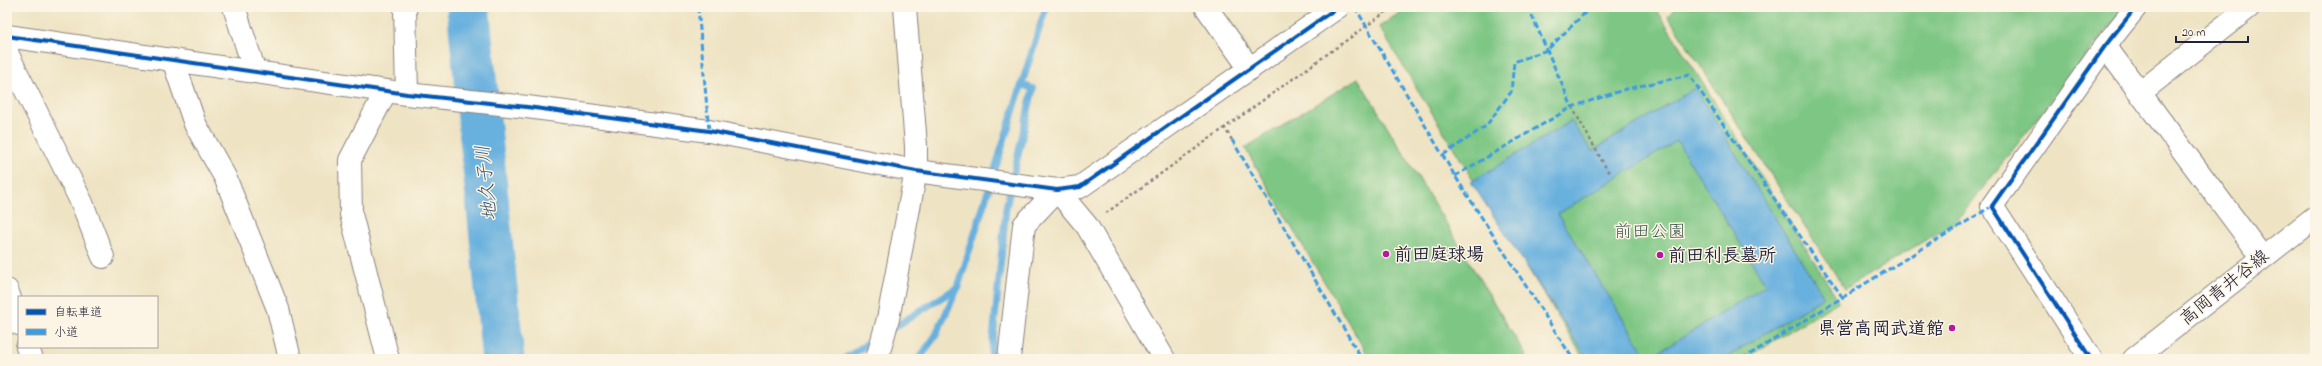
<svg xmlns="http://www.w3.org/2000/svg" width="2322" height="366" font-family="'Indie Flower','Klee One',sans-serif">
<style>
.green{fill:#7dc683;stroke:#50745f}
.water{fill:#67b0de;stroke:#44698c;fill-rule:evenodd}
.lines{fill:none;stroke-linecap:round;stroke-linejoin:round}
.stream{stroke:#67b0de;stroke-width:7}
.river{stroke:#67b0de;stroke-width:43}
.minor-casing{stroke:#88827f;stroke-width:24}
.major-casing{stroke:#88827f;stroke-width:24}
.path{stroke:#88827f;stroke-width:2.5;stroke-dasharray:3 3;stroke-linecap:butt}
.minor{stroke:#fff;stroke-width:22}
.major{stroke:#fff;stroke-width:22}
.quiet{stroke:#3c9ce2;stroke-width:3;stroke-dasharray:6 3;stroke-linecap:butt}
.cycleway-casing{stroke:#fcf5e5;stroke-width:6}
.cycleway{stroke:#0057b8;stroke-width:4}
.poi-dot{fill:#b5179e;stroke:#fcf5e5;stroke-width:1.5}
.labels{text-anchor:middle;stroke-width:3;stroke-linejoin:round;paint-order:stroke}
.park-label{font-size:18px;fill:#425b54;stroke:#fcf5e5}
.poi-label{font-size:18px;font-weight:bold;fill:#22223b;stroke:#fcf5e5;text-anchor:start}
.street-label{font-size:18px;fill:#22223b;stroke:#fcf5e5}
.water-label{font-size:19px;font-style:italic;fill:#3a5474;stroke:#fcf5e5}
</style>
<rect width="100%" height="100%" fill="#fcf5e5"/>
<filter id="ink" filterUnits="userSpaceOnUse"><feTurbulence type="fractalNoise" baseFrequency=".025" numOctaves="2"/><feDisplacementMap in="SourceGraphic" scale="8" xChannelSelector="R" yChannelSelector="G"/><feConvolveMatrix kernelMatrix="1 2 1 2 8 2 1 2 1" color-interpolation-filters="sRGB"/></filter>
<filter id="wash" filterUnits="userSpaceOnUse"><feTurbulence type="fractalNoise" baseFrequency=".012" numOctaves="4" result="noise"/><feDisplacementMap in="SourceGraphic" scale="16" xChannelSelector="R" yChannelSelector="G"/><feGaussianBlur stdDeviation="0.9" result="paint"/><feColorMatrix in="noise" values="0 0 0 0 0 0 0 0 0 0 0 0 0 0 0 0 0 1.4 0 .05"/><feComposite in="paint" operator="in"/></filter>
<g filter="url(#wash)">
<rect width="100%" height="100%" fill="#eee3c3"/>
<g class="green">
<path d="M1408,7H1659L1657,10L1839,301L1744,359H1584L1379,27Z"/>
<path d="M1676,7H2125L1957,221L1845,289L1668,16Z"/>
<path d="M1358,78L1528,359H1370L1245,148Z"/>
</g>
<path class="water" d="M1695,88L1824,297L1724,359H1588L1471,182L1571,121L1592,151ZM1677,141L1766,285L1648,359L1558,214Z"/>
<g class="lines">
<g class="stream">
<path d="M890,330L958,287L1046,7"/>
<path d="M844,359L878,337"/>
<path d="M919,359L936,335L958,287"/>
<path d="M991,359L1006,208L1033,89L1022,84"/>
</g>
<path class="river" d="M468,7L503,359"/>
</g>
</g>
<g filter="url(#ink)">
<g class="lines">
<g class="minor-casing">
<g id="minor">
<path d="M234,7L255,72"/>
<path d="M405,7L407,94"/>
<path d="M1206,7L1250,69"/>
<path d="M7,36L407,94L527,107L709,131L916,171L1057,190L1080,187L1338,7"/>
<path d="M2105,46L2262,257"/>
<path d="M7,50L8,55L82,203L103,257"/>
<path d="M173,60L195,124L225,177L278,309L290,359"/>
<path d="M386,91L350,160L351,214L388,359"/>
<path d="M2141,92L2249,7"/>
<path d="M1057,190L1087,226L1164,359"/>
<path d="M7,290L19,324"/>
<path d="M27,347L32,359"/>
<path d="M877,359L888,319L916,171V146L905,7"/>
<path d="M1009,359L1024,225L1057,190"/>
<path d="M2091,359L1992,206L2105,46L2136,7"/>
</g>
</g>
<g class="major-casing">
<path id="major" d="M2134,359L2315,217"/>
</g>
<g class="path">
<path d="M1572,107L1610,175"/>
<path d="M1224,127L1232,140"/>
<path d="M1106,213L1393,7"/>
</g>
<use href="#minor" class="minor"/>
<use href="#major" class="major"/>
<g class="quiet">
<path d="M698,7L709,131"/>
<path d="M1355,7L1455,176L1573,359"/>
<path d="M1528,7L1572,107"/>
<path d="M1232,140L1362,359"/>
<path d="M1443,155L1486,126L1511,92L1514,62L1547,50L1591,7"/>
<path d="M1455,176L1572,107L1626,89L1689,75L1843,298"/>
<path d="M1742,359L1992,206"/>
</g>
<g class="cycleway-casing">
<g id="cycleway">
<path d="M7,36L407,94L527,107L709,131L916,171L1057,190L1080,187L1338,7"/>
<path d="M2091,359L1992,206L2105,46L2136,7"/>
</g>
</g>
<use href="#cycleway" class="cycleway"/>
</g>
</g>
<g class="poi-dot">
<circle cx="1386" cy="254" r="4"/>
<circle cx="1660" cy="255" r="4"/>
<circle cx="1952" cy="328" r="4"/>
</g>
<g class="labels">
<g class="park-label">
<text x="1650" y="237">前田公園</text>
</g>
<g class="poi-label">
<text x="1394" y="260">前田庭球場</text>
<text x="1668" y="261">前田利長墓所</text>
<text x="1944" y="334" text-anchor="end">県営高岡武道館</text>
</g>
<g class="street-label">
<text transform="translate(2224 287) rotate(-39)" y="6">高岡青井谷線</text>
</g>
<g class="water-label">
<text transform="translate(485 183) rotate(-96)" y="7">地久子川</text>
</g>
</g>
<rect width="2322" height="366" fill="none" stroke="#fcf5e5" stroke-width="24"/>
<rect x="18" y="296" width="140" height="52" fill="#fcf5e5" stroke="#a5a1a1"/>
<rect x="26" y="309" width="20" height="6" fill="#0057b8" stroke="#a5a1a1"/>
<text x="54" y="316" font-size="12" fill="#22223b">自転車道</text>
<rect x="26" y="329" width="20" height="6" fill="#3c9ce2" stroke="#a5a1a1"/>
<text x="54" y="336" font-size="12" fill="#22223b">小道</text>
<path d="M2176 36v6h72v-6" fill="none" stroke="#22223b" stroke-width="2"/>
<text x="2182" y="36" font-size="12" fill="#22223b" stroke="#fcf5e5" stroke-width="3" paint-order="stroke">20 m</text>
</svg>
